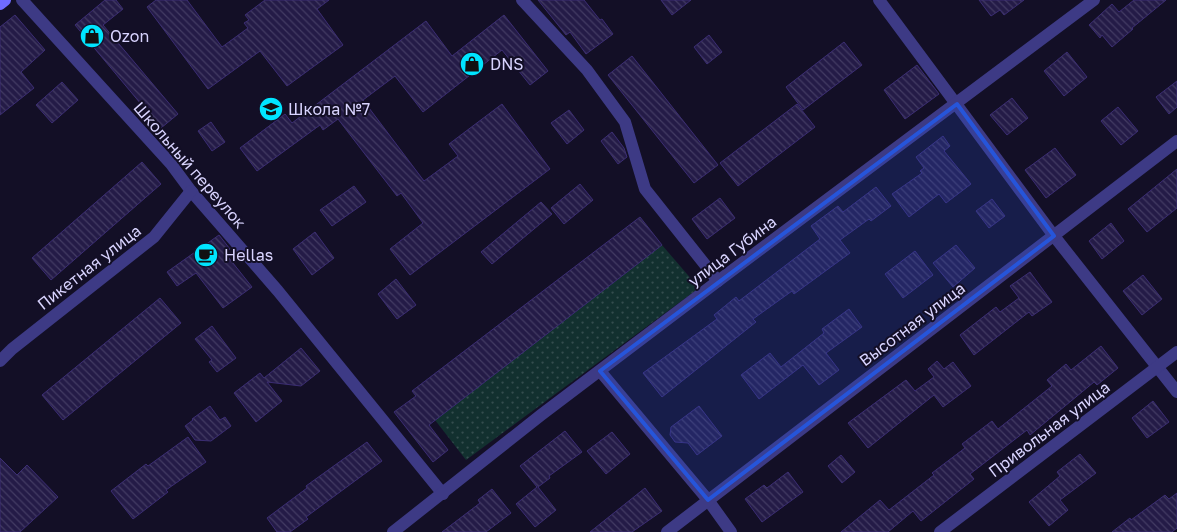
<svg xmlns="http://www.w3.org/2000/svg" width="1177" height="532" font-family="'Golos Text',sans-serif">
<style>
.park{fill:url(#park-dots)}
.building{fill:url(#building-back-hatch);stroke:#3b2d73}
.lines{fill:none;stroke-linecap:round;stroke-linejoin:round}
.street{stroke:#3d3a85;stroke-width:12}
.secondary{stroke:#6f6bff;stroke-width:12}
.marked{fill:#2655da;fill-opacity:0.2;stroke:#2655da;stroke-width:4;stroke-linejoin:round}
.labels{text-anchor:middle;stroke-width:4;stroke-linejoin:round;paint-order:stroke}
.poi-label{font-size:16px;fill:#d9d4ff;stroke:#130f26;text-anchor:start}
.street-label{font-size:16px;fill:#d9d4ff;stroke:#130f26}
</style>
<defs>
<pattern id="park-dots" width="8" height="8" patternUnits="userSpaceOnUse" patternTransform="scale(1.25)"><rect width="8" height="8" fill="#12302f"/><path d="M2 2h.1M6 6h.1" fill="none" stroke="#344d4e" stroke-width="1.8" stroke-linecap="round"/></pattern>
<pattern id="building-back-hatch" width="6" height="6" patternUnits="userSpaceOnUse" patternTransform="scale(1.25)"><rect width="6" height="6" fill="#241b47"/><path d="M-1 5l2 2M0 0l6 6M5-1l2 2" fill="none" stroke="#433b63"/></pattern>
</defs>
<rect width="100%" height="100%" fill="#130f26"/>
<path class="park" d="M662,245L699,288L466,460L435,420Z"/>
<g class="building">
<path d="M105,0H116L123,9L103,25L178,114L161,128L75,25Z"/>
<path d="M156,0H187L222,47L248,28L244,23L249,20L245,15L265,0H329L317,9L343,45L287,86L260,51L208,89L147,7Z"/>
<path d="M538,0H584L600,20L602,19L613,34L586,54L570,32L566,35Z"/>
<path d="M661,0H691L672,15Z"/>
<path d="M979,0H1024L1004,15L1000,10L991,16Z"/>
<path d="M1134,0H1166L1132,28L1133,29L1112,47L1102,35L1100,38L1089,25L1112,4L1119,12Z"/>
<path d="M15,15L45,50L21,72L34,88L0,115V27Z"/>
<path d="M504,15L548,71L530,85L502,50L423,112L395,76L363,100L424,181L458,156L449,144L502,104L550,169L410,275L390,249L423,223L401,193L397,196L338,119L323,130L320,125L257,171L240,148L285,114L292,123L426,21L452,56Z"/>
<path d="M709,35L722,52L707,64L694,47Z"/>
<path d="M844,42L862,65L803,110L786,87Z"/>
<path d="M1067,52L1087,77L1064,96L1044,71Z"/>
<path d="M632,56L718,165L694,183L608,75Z"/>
<path d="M917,65L939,94L905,119L884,90Z"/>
<path d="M1177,81V107L1169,114L1156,97Z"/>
<path d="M62,82L78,100L52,123L36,105Z"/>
<path d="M1012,98L1028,118L1007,135L990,115Z"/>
<path d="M797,104L815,127L738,186L720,163Z"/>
<path d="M1118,107L1138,131L1121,145L1101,121Z"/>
<path d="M569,110L584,130L567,144L551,123Z"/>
<path d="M211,122L225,142L212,151L198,131Z"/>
<path d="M612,132L624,148L627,157L618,164L601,141Z"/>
<path d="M943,136L950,146L944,151L971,184L946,203L939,194L909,217L892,194L922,173L920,171L924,168L916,157Z"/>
<path d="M1055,148L1076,175L1046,198L1025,170Z"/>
<path d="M142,162L161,184L51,280L32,258Z"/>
<path d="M1177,169V208L1147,232L1128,209Z"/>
<path d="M580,184L593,200L564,224L551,208Z"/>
<path d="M354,186L366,202L332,226L320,210Z"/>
<path d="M876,187L891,206L871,221L869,219L840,240L850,253L794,294L792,291L753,319L756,322L662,397L643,373L717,319L714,315L736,297L739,301L820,239L811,226L838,206L843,212Z"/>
<path d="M720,198L735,218L707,239L692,219Z"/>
<path d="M992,199L1005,216L989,228L976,211Z"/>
<path d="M541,202L552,214L492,264L481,252Z"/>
<path d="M640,217L662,245L429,425L448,450L433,462L394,412L416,396L412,391Z"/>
<path d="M1111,223L1124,241L1102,259L1089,241Z"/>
<path d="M315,232L334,258L312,275L293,249Z"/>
<path d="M219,235L230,249L225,253L252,287L223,308L196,273L177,286L167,272Z"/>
<path d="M956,245L975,268L953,287L933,263Z"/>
<path d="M915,251L933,275L903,298L885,274Z"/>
<path d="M1030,272L1052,302L1032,316L1029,312L974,355L960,335L996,307L1000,312L1019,298L1010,286Z"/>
<path d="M1143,275L1162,299L1142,315L1123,291Z"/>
<path d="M396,279L416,305L397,319L378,294Z"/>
<path d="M160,298L181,323L63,420L42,395Z"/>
<path d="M849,309L862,327L826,353L839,370L819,385L803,365L759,399L741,375L770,353L781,367L824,333L822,329Z"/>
<path d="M212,326L236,358L217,372L209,362L212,360L195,339Z"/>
<path d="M1101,346L1118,368L1097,385L1094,382L1030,435L1027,430L970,474L974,479L921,521L913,511L888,532H841L880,500L889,510L934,475L932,473L965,448L962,444L992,421L998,429L1052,386L1047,380L1066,364L1071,370Z"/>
<path d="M301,348L320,371L301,386L267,382L282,401L256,422L234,393L260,373L264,378Z"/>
<path d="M937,361L944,369L953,362L971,386L943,407L934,395L868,448L848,423L906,380L915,391L934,377L928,369Z"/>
<path d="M1153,401L1169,422L1147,438L1132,418Z"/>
<path d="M210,406L220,420L225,417L231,426L211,441L195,440L185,426L193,420L192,419Z"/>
<path d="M699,406L722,436L697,455L688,443L675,442L670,435L671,427Z"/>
<path d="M565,431L582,452L549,476L550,478L538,487L556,510L535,527L516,504L537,487L520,466Z"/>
<path d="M612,432L630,454L606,474L587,451Z"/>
<path d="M188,437L206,462L166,490L168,492L133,519L111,491L146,464L148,466Z"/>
<path d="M367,442L382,461L306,517L308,519L290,532H277L267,518L307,488L306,486Z"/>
<path d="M1080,454L1096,473L1060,500L1068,510L1049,526L1029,502L1060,476L1057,472Z"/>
<path d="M841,455L855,472L842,483L828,466Z"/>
<path d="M0,458L17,475L27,465L58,497L20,532H0Z"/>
<path d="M788,472L803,492L762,522L745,499L764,485L767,488Z"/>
<path d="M645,488L662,511L632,532H590Z"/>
<path d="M492,489L511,513L486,532H442L480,503L478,500Z"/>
<path d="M1177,493V528L1172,532H1112L1130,518L1131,520L1165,495L1169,499Z"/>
</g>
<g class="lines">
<g class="street">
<path d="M22,0L171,164L191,191L278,291L443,494"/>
<path d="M522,0L587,70L625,122L645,189L718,281"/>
<path d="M879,0L1054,236L1177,392"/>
<path d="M0,361L12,349L154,237L191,191"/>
<path d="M600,371L708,500L731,532"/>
<path d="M393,532L541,415L718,281L1094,0"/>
<path d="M667,532L1177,141"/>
<path d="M940,532L1177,352"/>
</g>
<path class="secondary" d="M0,4L5,0"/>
</g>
<path class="marked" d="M957,104L1054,236L708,500L600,371Z"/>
<defs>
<g id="shop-disc" transform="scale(1.25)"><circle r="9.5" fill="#00e5ff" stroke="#130f26"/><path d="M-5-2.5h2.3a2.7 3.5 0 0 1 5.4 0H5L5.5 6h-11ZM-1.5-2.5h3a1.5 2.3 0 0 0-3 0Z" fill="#111"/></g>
<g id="school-disc" transform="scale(1.25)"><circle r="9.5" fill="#00e5ff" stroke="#130f26"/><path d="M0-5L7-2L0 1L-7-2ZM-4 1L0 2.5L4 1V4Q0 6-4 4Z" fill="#111"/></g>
<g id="cafe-disc" transform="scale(1.25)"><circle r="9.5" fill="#00e5ff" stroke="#130f26"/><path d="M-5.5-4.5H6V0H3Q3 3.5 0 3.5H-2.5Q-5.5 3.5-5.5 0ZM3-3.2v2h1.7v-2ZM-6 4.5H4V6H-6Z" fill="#111"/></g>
</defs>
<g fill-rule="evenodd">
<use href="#shop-disc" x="92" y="36"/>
<use href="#shop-disc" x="472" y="64"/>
<use href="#school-disc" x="271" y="109"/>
<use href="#cafe-disc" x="206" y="255"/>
</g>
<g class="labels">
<g class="poi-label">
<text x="110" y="42">Ozon</text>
<text x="490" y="70">DNS</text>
<text x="288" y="115">Школа №7</text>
<text x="224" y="261">Hellas</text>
</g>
<g class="street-label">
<text transform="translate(190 165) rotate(49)" y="6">Школьный переулок</text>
<text transform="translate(732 251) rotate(-37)" y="6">улица Губина</text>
<text transform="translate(89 267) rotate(-38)" y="6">Пикетная улица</text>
<text transform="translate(912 324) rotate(-37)" y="6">Высотная улица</text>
<text transform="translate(1049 429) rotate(-37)" y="6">Привольная улица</text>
</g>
</g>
</svg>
